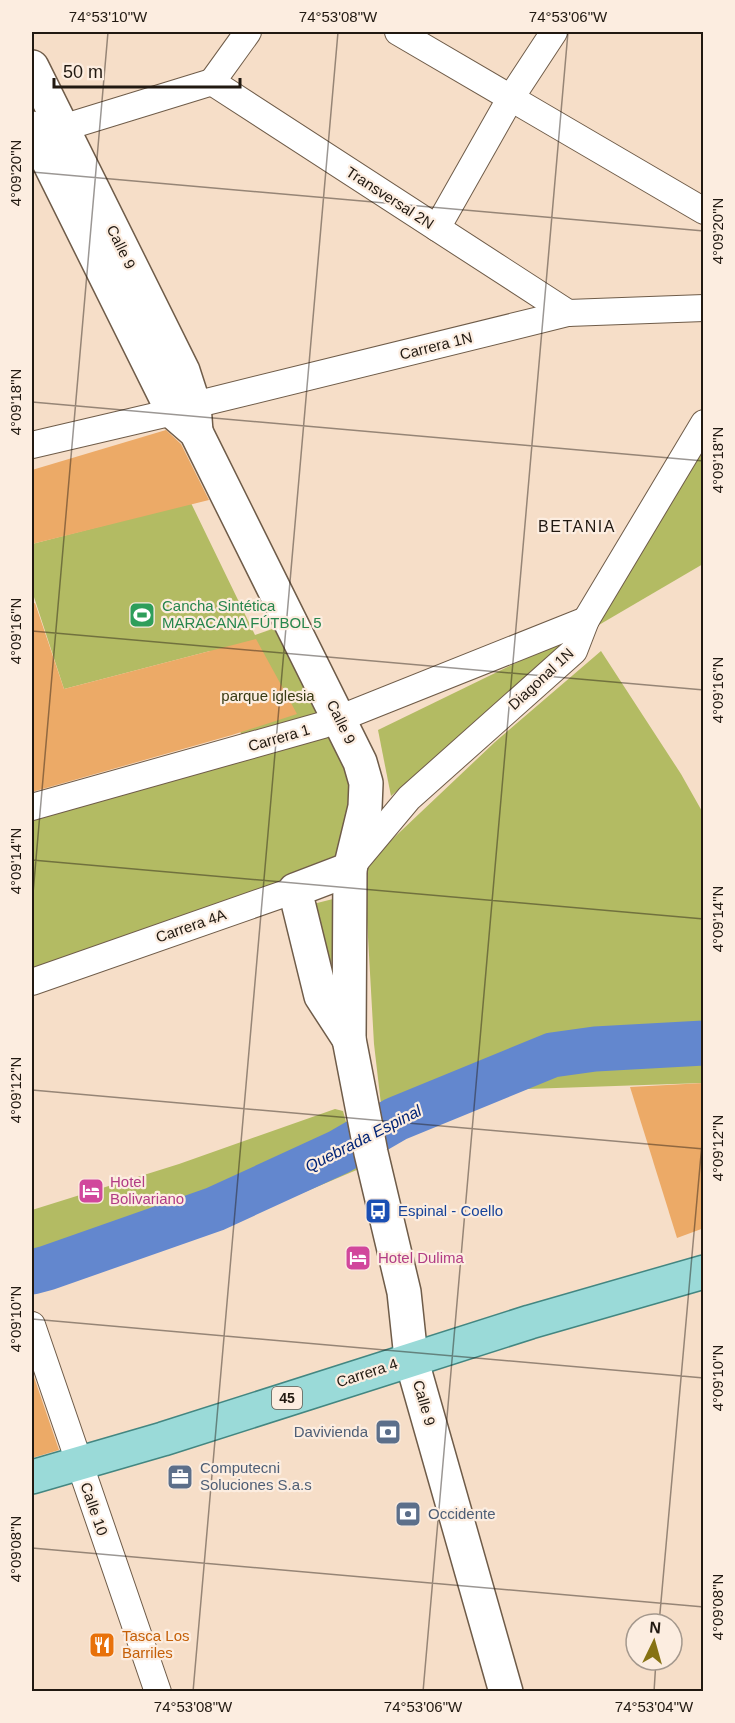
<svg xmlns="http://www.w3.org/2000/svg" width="735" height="1723" font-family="Helvetica,sans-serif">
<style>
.green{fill:#b3bb63}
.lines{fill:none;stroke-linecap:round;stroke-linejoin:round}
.river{stroke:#6387ce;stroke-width:45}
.building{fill:#ecaa67}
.minor-casing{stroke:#6f5c49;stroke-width:28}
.tertiary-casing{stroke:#6f5c49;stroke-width:36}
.primary-casing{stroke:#438681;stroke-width:36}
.minor{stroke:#fff;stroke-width:26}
.tertiary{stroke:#fff;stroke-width:33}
.primary{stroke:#9adad8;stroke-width:33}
.ticks{fill:none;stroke:#211911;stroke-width:1.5;stroke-opacity:0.45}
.labels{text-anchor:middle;stroke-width:4.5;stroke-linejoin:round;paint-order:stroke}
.shield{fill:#fcede0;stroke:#63594f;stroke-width:1.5}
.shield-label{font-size:14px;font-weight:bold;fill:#211911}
.street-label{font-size:15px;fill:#211911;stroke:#fcede0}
.leisure-label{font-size:15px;fill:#27864d;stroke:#fcede0;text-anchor:start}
.park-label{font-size:15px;fill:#383b14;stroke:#fcede0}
.hotel-label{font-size:15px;fill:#b23c85;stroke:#fcede0;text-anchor:start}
.transit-label{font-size:15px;fill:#164399;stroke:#fcede0;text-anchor:start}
.service-label{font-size:15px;fill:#4e5e75;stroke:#fcede0;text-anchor:start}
.food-label{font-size:15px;fill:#c56008;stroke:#fcede0;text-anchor:start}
.neighbourhood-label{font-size:16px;letter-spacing:1.5px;fill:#211911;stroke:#fcede0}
.water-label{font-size:16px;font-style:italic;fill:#022476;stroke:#fcede0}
.neatline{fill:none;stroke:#211911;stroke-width:2}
.ticks-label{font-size:15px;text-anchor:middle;fill:#211911}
</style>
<rect width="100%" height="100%" fill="#f6dec8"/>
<g class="green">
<path d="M703,448V564L592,629Z"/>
<path d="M191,503L255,635L278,627L323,725L246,747L210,651L64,689L32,591V544Z"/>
<path d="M561,641L564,647L391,796L378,730Z"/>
<path d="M601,651L681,774L703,813V1083L527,1089L385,1139L374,1044L364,866L495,742Z"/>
<path d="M336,727L357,786L344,861L32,969V818Z"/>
<path d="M337,898L330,981L305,906Z"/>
<path d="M335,1109L343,1111L359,1169L234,1222L174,1233L42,1276L32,1242V1210L179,1164Z"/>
</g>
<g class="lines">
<path class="river" d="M32,1272L47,1268L215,1209L339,1152L396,1119L552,1055L595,1049L704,1043"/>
</g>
<g class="building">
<path d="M166,430L181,444L209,500L32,544V470Z"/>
<path d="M35,603L64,689L256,639L297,714L232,735L32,792V604Z"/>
<path d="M704,1083V1228L677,1238L630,1087Z"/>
<path d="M32,1377H34L59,1450L32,1458Z"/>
</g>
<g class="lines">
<g class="minor-casing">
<g id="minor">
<path d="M398,32L704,211"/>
<path d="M212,82L568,313"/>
<path d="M212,82L248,32"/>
<path d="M46,133L212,82"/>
<path d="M437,228L510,99L554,32"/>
<path d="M32,445L173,412L194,405L568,313L704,308"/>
<path d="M32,807L323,725L586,620"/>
<path d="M352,866L409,798L574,651L586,620L704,423"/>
<path d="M32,982L295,890"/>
<path d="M32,1325L158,1692"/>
</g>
</g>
<g class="tertiary-casing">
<g id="tertiary">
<path d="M32,67L183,371L194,405L196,432"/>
<path d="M32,128L173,412L196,432L360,762L366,783L365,807L350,869L349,1039L371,1153L404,1292L411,1358L506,1692"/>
<path d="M349,1039L321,996L295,890L350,869"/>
</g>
</g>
<g class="primary-casing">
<path id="primary" d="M32,1477L163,1439L530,1322L704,1272"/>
</g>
<use href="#minor" class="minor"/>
<use href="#tertiary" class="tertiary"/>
<use href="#primary" class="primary"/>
</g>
<path class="ticks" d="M32,172L704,231M32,402L704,461M32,631L704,690M32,860L704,919M32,905L108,32M32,1090L704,1149M32,1319L704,1378M32,1548L704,1607M659,1624L704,1121M193,1692L338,32M423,1692L568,32M654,1692L656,1660"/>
<defs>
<g id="stadium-square" transform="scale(1.35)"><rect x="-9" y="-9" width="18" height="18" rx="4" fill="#2e9e5b" stroke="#fcede0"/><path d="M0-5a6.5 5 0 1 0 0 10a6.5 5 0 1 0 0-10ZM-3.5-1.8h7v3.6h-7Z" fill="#fff"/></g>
<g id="hotel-square" transform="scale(1.35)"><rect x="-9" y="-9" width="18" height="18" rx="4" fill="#d1479c" stroke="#fcede0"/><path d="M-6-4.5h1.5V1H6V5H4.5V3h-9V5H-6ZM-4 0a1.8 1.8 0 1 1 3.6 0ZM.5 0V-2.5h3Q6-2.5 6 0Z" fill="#fff"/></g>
<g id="bus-square" transform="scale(1.35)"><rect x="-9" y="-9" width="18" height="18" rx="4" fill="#1a4fb4" stroke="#fcede0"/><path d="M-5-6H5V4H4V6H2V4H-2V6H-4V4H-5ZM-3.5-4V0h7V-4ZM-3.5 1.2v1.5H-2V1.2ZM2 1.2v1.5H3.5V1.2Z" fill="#fff"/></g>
<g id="bank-square" transform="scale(1.35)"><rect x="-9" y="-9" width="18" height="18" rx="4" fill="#5c6f8a" stroke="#fcede0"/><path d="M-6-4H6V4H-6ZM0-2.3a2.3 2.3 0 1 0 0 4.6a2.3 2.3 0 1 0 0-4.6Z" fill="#fff"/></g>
<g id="office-square" transform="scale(1.35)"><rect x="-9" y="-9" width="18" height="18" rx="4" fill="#5c6f8a" stroke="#fcede0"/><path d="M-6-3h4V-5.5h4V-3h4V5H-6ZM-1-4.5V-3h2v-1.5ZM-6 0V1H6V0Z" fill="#fff"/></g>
<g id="restaurant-square" transform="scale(1.35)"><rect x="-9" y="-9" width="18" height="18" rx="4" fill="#e8710a" stroke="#fcede0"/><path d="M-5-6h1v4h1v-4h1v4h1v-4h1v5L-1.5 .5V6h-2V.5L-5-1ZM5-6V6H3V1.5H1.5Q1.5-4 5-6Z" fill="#fff"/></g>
</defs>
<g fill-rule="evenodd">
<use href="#stadium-square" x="142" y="615"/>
<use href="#hotel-square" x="91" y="1191"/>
<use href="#bus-square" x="378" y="1211"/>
<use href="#hotel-square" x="358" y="1258"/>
<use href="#bank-square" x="388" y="1432"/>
<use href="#office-square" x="180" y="1477"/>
<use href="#bank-square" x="408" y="1514"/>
<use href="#restaurant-square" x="102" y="1645"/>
</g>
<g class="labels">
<rect class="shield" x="272" y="1387" width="30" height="22" rx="4.5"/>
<g class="shield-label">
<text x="287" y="1403">45</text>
</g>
<g class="street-label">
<text transform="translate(390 198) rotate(33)" y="5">Transversal 2N</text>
<text transform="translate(121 247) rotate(64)" y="5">Calle 9</text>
<text transform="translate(436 346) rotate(-14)" y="5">Carrera 1N</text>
<text transform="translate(541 679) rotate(-43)" y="5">Diagonal 1N</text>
<text transform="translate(341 722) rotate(64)" y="5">Calle 9</text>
<text transform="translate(279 738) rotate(-16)" y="5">Carrera 1</text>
<text transform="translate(191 926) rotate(-19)" y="5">Carrera 4A</text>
<text transform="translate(367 1373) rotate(-18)" y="5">Carrera 4</text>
<text transform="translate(424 1403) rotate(74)" y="5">Calle 9</text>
<text transform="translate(94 1509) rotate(71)" y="5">Calle 10</text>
</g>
<g class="leisure-label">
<text x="162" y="611">Cancha Sintética<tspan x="162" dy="17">MARACANA FÚTBOL 5</tspan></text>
</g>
<g class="park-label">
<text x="268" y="701">parque iglesia</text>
</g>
<g class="hotel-label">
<text x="110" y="1187">Hotel<tspan x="110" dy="17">Bolivariano</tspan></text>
<text x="378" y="1263">Hotel Dulima</text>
</g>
<g class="transit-label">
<text x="398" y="1216">Espinal - Coello</text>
</g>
<g class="service-label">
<text x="368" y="1437" text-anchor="end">Davivienda</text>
<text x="200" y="1473">Computecni<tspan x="200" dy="17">Soluciones S.a.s</tspan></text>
<text x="428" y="1519">Occidente</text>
</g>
<g class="food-label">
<text x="122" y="1641">Tasca Los<tspan x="122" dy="17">Barriles</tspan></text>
</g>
<g class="neighbourhood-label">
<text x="577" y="532">BETANIA</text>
</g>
<g class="water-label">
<text transform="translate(363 1138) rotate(-27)" y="6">Quebrada Espinal</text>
</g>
</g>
<rect width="735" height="1723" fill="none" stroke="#fcede0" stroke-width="66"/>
<g transform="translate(654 1642) rotate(5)"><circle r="28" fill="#fcede0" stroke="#a4988d" stroke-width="1.5"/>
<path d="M0-4.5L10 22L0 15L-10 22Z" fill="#867213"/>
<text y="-9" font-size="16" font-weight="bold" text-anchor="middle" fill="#211911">N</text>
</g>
<path d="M54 78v9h186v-9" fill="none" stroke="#211911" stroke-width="3"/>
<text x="63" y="78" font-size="18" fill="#211911" stroke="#fcede0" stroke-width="4.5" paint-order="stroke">50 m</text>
<rect x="33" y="33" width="669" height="1657" class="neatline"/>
<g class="ticks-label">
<text x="108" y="22">74°53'10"W</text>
<text x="338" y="22">74°53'08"W</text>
<text x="568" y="22">74°53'06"W</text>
<text transform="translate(16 173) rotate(-90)" y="5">4°09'20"N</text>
<text transform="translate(718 231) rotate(-90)" y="5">4°09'20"N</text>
<text transform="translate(16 402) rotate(-90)" y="5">4°09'18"N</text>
<text transform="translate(718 460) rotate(-90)" y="5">4°09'18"N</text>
<text transform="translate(16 631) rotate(-90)" y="5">4°09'16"N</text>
<text transform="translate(718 690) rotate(-90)" y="5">4°09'16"N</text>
<text transform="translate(16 861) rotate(-90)" y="5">4°09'14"N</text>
<text transform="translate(718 919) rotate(-90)" y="5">4°09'14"N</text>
<text transform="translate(16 1090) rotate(-90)" y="5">4°09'12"N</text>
<text transform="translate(718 1148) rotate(-90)" y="5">4°09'12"N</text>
<text transform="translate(16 1319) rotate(-90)" y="5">4°09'10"N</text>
<text transform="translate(718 1378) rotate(-90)" y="5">4°09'10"N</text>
<text transform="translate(16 1549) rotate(-90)" y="5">4°09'08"N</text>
<text transform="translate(718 1607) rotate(-90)" y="5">4°09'08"N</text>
<text x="193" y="1712">74°53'08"W</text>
<text x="423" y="1712">74°53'06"W</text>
<text x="654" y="1712">74°53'04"W</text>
</g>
</svg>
